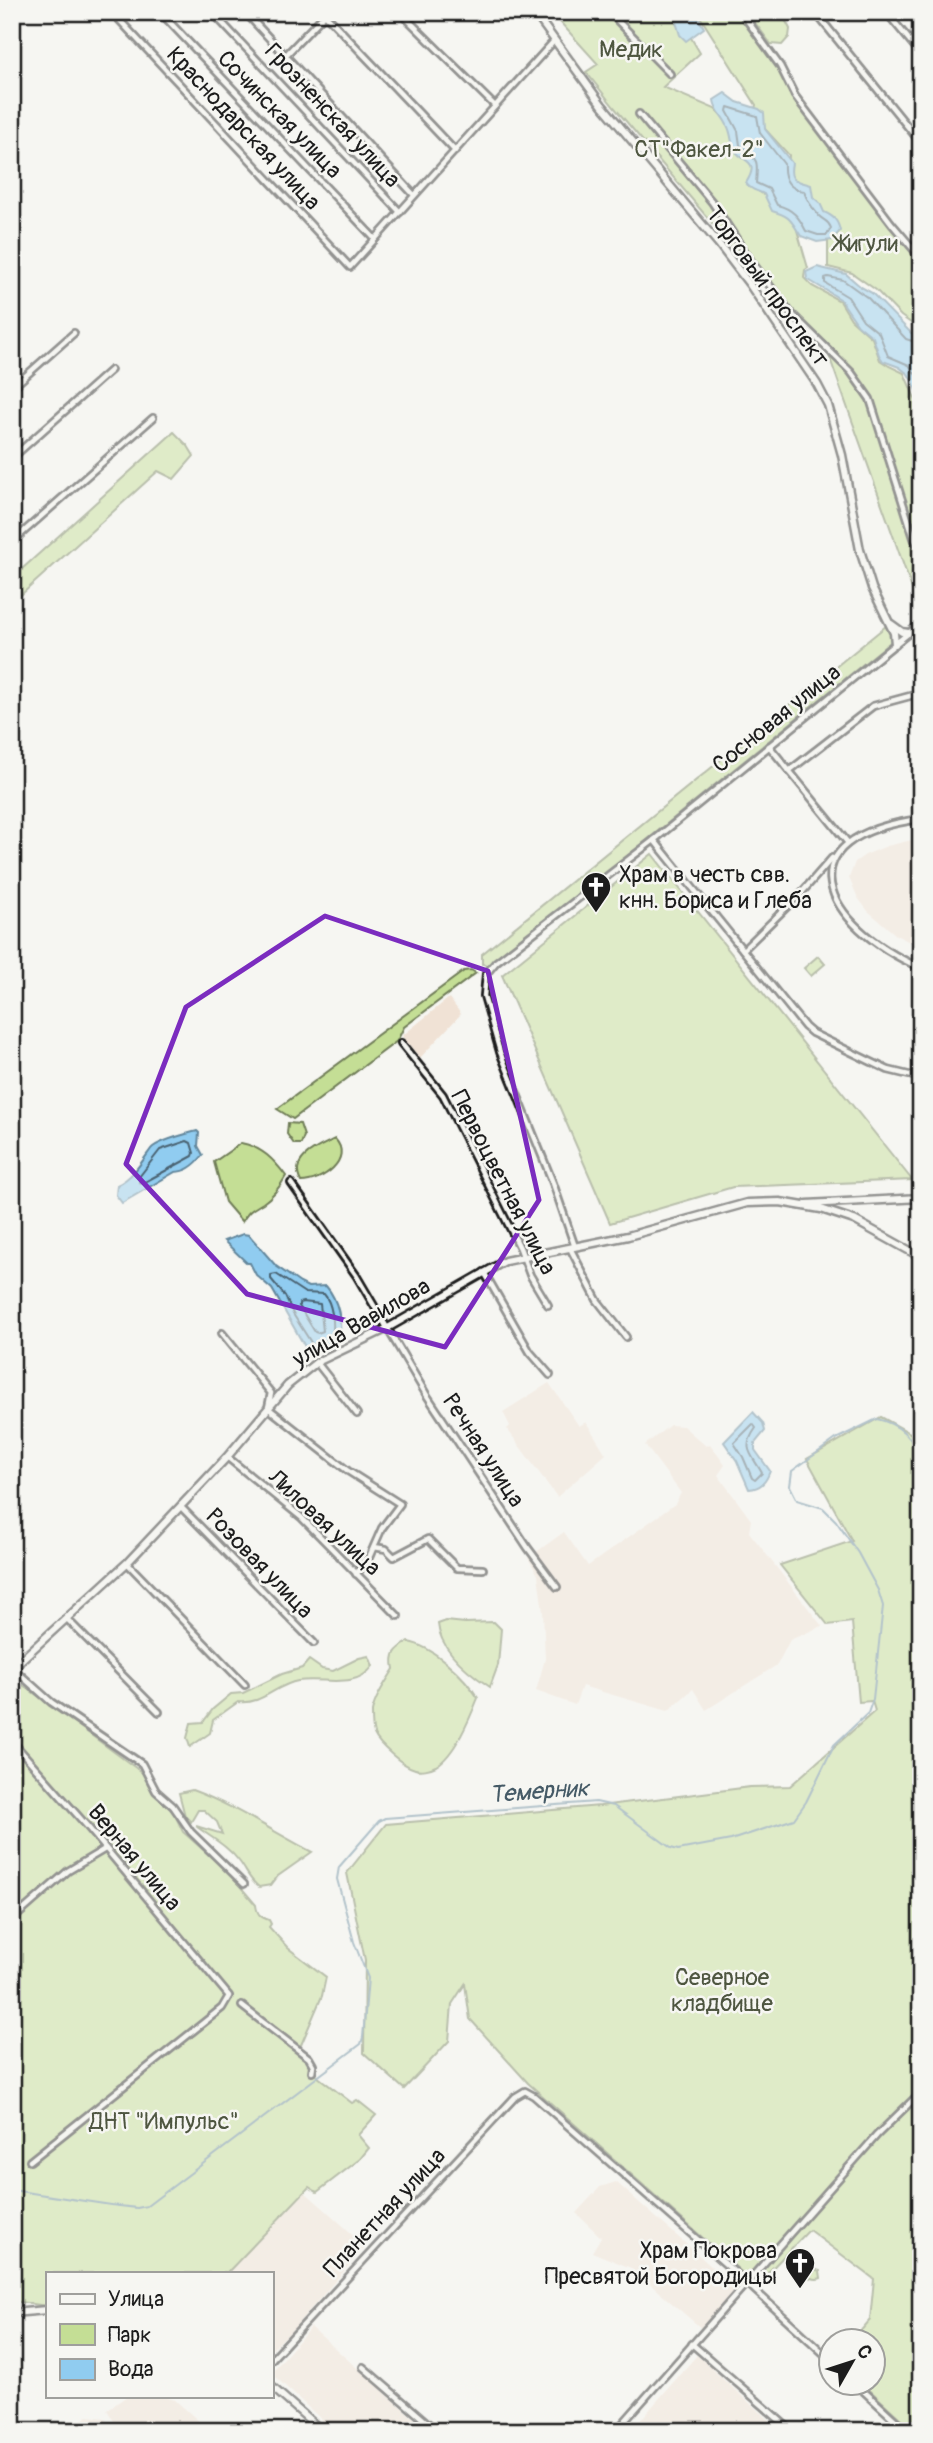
<svg xmlns="http://www.w3.org/2000/svg" width="933" height="2443" font-family="Pangolin,sans-serif">
<style>
.built{fill:#f0e2d5}
.green{fill:#c4de95;stroke:#707d58;stroke-width:2}
.water{fill:#90ccf0;stroke:#62869b;stroke-width:2}
.lines{fill:none;stroke-linecap:round;stroke-linejoin:round}
.shore{stroke:#4a6271;stroke-width:2}
.stream{stroke:#62869b;stroke-width:2}
.minor-casing{stroke:#1c1c1c;stroke-width:10}
.tertiary-casing{stroke:#1c1c1c;stroke-width:11}
.minor{stroke:#f6f6f2;stroke-width:4.5}
.tertiary{stroke:#f6f6f2;stroke-width:6}
.marked{fill:none;stroke:#7b2cbf;stroke-width:5;stroke-linejoin:round}
.labels{text-anchor:middle;stroke-width:5;stroke-linejoin:round;paint-order:stroke}
.park-label{font-size:23px;fill:#4e5640;stroke:#f6f6f2}
.street-label{font-size:23px;fill:#1c1c1c;stroke:#f6f6f2}
.poi-label{font-size:23px;fill:#1c1c1c;stroke:#f6f6f2;text-anchor:start}
.water-label{font-size:24px;font-style:italic;fill:#455a66;stroke:#f6f6f2}
</style>
<rect width="100%" height="100%" fill="#f6f6f2"/>
<filter id="ink" filterUnits="userSpaceOnUse"><feTurbulence type="fractalNoise" baseFrequency=".0143" numOctaves="2"/><feDisplacementMap in="SourceGraphic" scale="14" xChannelSelector="R" yChannelSelector="G"/><feConvolveMatrix kernelMatrix="1 2 1 2 8 2 1 2 1" color-interpolation-filters="sRGB"/></filter>
<g filter="url(#ink)">
<g class="built">
<path d="M920,838L921,842V948L896,935L868,911L858,898L849,878L855,862L865,855L887,846Z"/>
<path d="M449,998L461,1014L420,1058L402,1036Z"/>
<path d="M549,1383L579,1426L586,1422L606,1454L557,1497L507,1429L510,1426L503,1412Z"/>
<path d="M670,1425L683,1426L706,1446L710,1444L725,1465L718,1475L751,1520L749,1532L822,1626L790,1640L777,1665L706,1710L693,1689L668,1711L582,1686L575,1705L536,1691L545,1659L543,1612L538,1575L528,1558L564,1532L588,1566L675,1504L681,1493L645,1445Z"/>
<path d="M616,2182L738,2290L702,2329L631,2268L592,2252L601,2237L576,2213L600,2187Z"/>
<path d="M304,2191L366,2246L292,2330L271,2350V2273H227Z"/>
<path d="M311,2327L428,2431H334L271,2373Z"/>
<path d="M697,2355L726,2382L781,2431H631Z"/>
<path d="M127,2396H162L175,2400L210,2431H120L107,2410Z"/>
<path d="M88,2416L105,2418L112,2431H64Z"/>
</g>
<g class="green">
<path d="M551,12H676L700,53L663,87L715,109L723,117L733,130L747,159L756,172L755,189L792,213L808,268L805,270L804,278L812,286L840,301L851,319L872,338L880,360L889,366L904,373L921,412V603L916,600L828,353L793,319L614,107L586,72L598,64Z"/>
<path d="M697,12H744L783,66L798,96L895,224L921,254V330L901,316L876,290L852,273L828,267V240L825,214L788,174L789,155L753,116L756,105Z"/>
<path d="M747,12H781L790,29L789,37L782,45L771,44Z"/>
<path d="M174,432L188,446L194,456L174,479L158,471L12,603V578Z"/>
<path d="M886,626L894,639L492,966L482,964V954Z"/>
<path d="M652,854L912,1180L733,1187L610,1223L502,975Z"/>
<path d="M818,956L825,964L811,976L804,968Z"/>
<path d="M471,970L476,973L404,1027L397,1041L293,1119L277,1109L464,971Z"/>
<path d="M288,1123L300,1124L304,1136L301,1144H294L287,1134Z"/>
<path d="M335,1139C354,1159 322,1182 301,1182C288,1158 319,1147 335,1139Z"/>
<path d="M241,1143C262,1147 274,1160 286,1176C281,1185 272,1197 263,1203C252,1210 250,1209 242,1222L225,1202L214,1162Z"/>
<path d="M881,1417L921,1439V2431H914L863,2384H874V2342L852,2341L870,2320L874,2279L809,2230L756,2285L528,2083L470,2019L465,1984L452,2004L449,2041L404,2089L364,2053L365,1960L347,1873L386,1824L600,1806L750,1787L790,1786L875,1711L872,1701L859,1702L852,1622L828,1625L780,1565L852,1541L807,1459Z"/>
<path d="M446,1621L465,1623L494,1622L501,1629L498,1665L490,1687C469,1673 440,1650 438,1624Z"/>
<path d="M408,1642C433,1646 465,1677 478,1698C470,1718 455,1755 436,1766C430,1769 421,1771 415,1769C403,1766 379,1745 374,1734C372,1729 372,1717 372,1712C375,1697 386,1682 394,1669C391,1654 395,1650 408,1642Z"/>
<path d="M369,1656L373,1666C355,1690 324,1677 298,1681C275,1685 263,1705 238,1702L213,1720L210,1733L190,1747L187,1738L191,1723L203,1722L213,1709L231,1694L243,1693L282,1674L302,1668L309,1660L322,1669L333,1671L359,1658Z"/>
<path d="M12,1677L144,1774L151,1788L174,1813L183,1832L228,1872L256,1905C257,1914 260,1917 269,1920L271,1924L269,1927L288,1948L326,1977L322,1996L298,2052L313,2065V2073L352,2103L357,2100L376,2115L358,2135L369,2148L360,2159L317,2192L309,2187L227,2273H47V2306L12,2301Z"/>
<path d="M192,1790C235,1806 272,1831 312,1852L278,1876L271,1885L259,1887C249,1880 247,1871 239,1861C228,1846 210,1837 196,1826L222,1834L217,1822L204,1810H198L191,1822L185,1816L179,1793Z"/>
<path d="M804,2266L820,2271L821,2278C814,2281 803,2276 801,2269Z"/>
</g>
<g class="water">
<path d="M673,12H695L704,28L686,41L680,35Z"/>
<path d="M725,93L737,102L759,109L764,113L765,129L792,163C788,183 797,180 811,185L813,197L820,203L824,212C833,216 838,220 840,231L832,240L817,242L801,236C790,220 792,217 772,211L764,194C757,190 751,191 746,183C762,157 740,164 733,147C731,139 731,132 727,125C723,116 715,110 714,100Z"/>
<path d="M817,267L846,274L861,287L872,293L911,333L921,338V408L914,384L908,374L899,367L883,361L879,355L873,337L858,325L840,299L807,279L806,272Z"/>
<path d="M197,1131L199,1133L198,1146L203,1155C196,1164 186,1172 175,1172L122,1203L116,1195L117,1185C133,1177 141,1163 151,1149C157,1141 186,1134 197,1131Z"/>
<path d="M243,1234L249,1235L276,1266L300,1283L308,1287L326,1286C338,1300 343,1322 339,1340L312,1355L308,1352L272,1289L256,1275L250,1263H247L224,1241Z"/>
<path d="M753,1412L763,1423L765,1431L755,1443V1450L770,1471C766,1482 761,1488 749,1489L737,1461L724,1442Z"/>
</g>
<g class="lines">
<g class="shore">
<path d="M728,107L757,116L760,133L784,164C783,179 789,189 804,191C806,199 814,210 819,216C825,222 828,220 831,228L827,235H818L806,231C799,217 793,209 777,205L769,189L756,183C758,159 759,162 740,145L738,131L727,111Z"/>
<path d="M921,344L906,339L868,298L843,280L828,277L825,278V283L848,297L863,320L879,333L888,356L909,365L921,382"/>
<path d="M187,1141L191,1143L194,1153L193,1156L143,1183L139,1182V1177L160,1150Z"/>
<path d="M276,1274L305,1293L324,1294C332,1303 335,1325 332,1336L316,1345L312,1344L293,1314L285,1296L271,1279V1275Z"/>
<path d="M303,1302L320,1304L323,1331L318,1333L315,1332L299,1306V1303Z"/>
<path d="M753,1424L756,1428C741,1449 751,1453 762,1473L755,1480L752,1478L743,1457L734,1443Z"/>
</g>
<path class="stream" d="M12,2190L111,2205L137,2208L147,2206L361,2044L363,2037L368,1978L354,1942L337,1879L339,1867L379,1821L385,1818L596,1802L614,1806L671,1848L678,1850L731,1840L794,1819L806,1802L834,1745L868,1713L873,1699L883,1606L878,1590L858,1553L836,1521L823,1508L797,1500L790,1486L792,1471L836,1439L877,1419C900,1424 915,1439 921,1462"/>
<g class="minor-casing">
<g id="minor">
<path d="M112,12L350,267L554,41"/>
<path d="M160,12L375,239"/>
<path d="M212,12L400,212"/>
<path d="M245,12L414,195"/>
<path d="M323,12L455,151"/>
<path d="M400,12L495,106"/>
<path d="M609,12L670,74"/>
<path d="M667,12L668,13"/>
<path d="M741,12L780,66L795,96L892,224L921,258"/>
<path d="M815,12L921,143"/>
<path d="M886,12L921,54"/>
<path d="M286,55L326,13"/>
<path d="M639,114L712,202L751,261L790,312L851,372L870,399L914,538L921,552"/>
<path d="M12,388L74,333"/>
<path d="M12,458L111,370"/>
<path d="M12,542L153,418"/>
<path d="M769,746L848,843"/>
<path d="M789,771L873,706L921,693"/>
<path d="M921,819C780,837 822,925 921,968"/>
<path d="M654,840L805,1027L812,1033L888,1070L921,1078"/>
<path d="M743,950L803,891L832,858"/>
<path d="M401,1043L443,1095L520,1248L530,1275L548,1305"/>
<path d="M291,1183L356,1275L426,1394L528,1548L557,1587"/>
<path d="M575,1247L553,1183L500,1052L484,996L486,974L496,962L654,840L921,623"/>
<path d="M570,1248L597,1300L626,1337"/>
<path d="M484,1272L530,1352L550,1375"/>
<path d="M222,1333L271,1393L268,1408L348,1471L400,1504L382,1528L367,1562L356,1574"/>
<path d="M317,1363L357,1414"/>
<path d="M227,1457L301,1517L398,1616"/>
<path d="M181,1507L314,1643"/>
<path d="M374,1547L386,1549L394,1557L428,1539L457,1568L483,1569"/>
<path d="M127,1563L245,1685"/>
<path d="M66,1618L159,1712"/>
<path d="M14,1669L51,1702L142,1764L156,1791L173,1806L191,1832L244,1884"/>
<path d="M12,1741L87,1826L229,1996L222,2008L30,2161"/>
<path d="M12,1920L68,1871L105,1849"/>
<path d="M242,2006L309,2058L313,2065L312,2072"/>
<path d="M692,2344L792,2431"/>
<path d="M271,2360L515,2097L525,2091L534,2096L747,2283L832,2361"/>
<path d="M363,2367L437,2431"/>
<path d="M856,2384L907,2431"/>
<path d="M616,2431L877,2135L921,2092"/>
</g>
</g>
<g class="tertiary-casing">
<g id="tertiary">
<path d="M534,12L602,105L718,243L750,285L817,384L828,405L842,455L860,550L872,588L894,633L895,644"/>
<path d="M891,624L902,632L908,633"/>
<path d="M807,1204L921,1198"/>
<path d="M12,1672L21,1660L127,1563L227,1457L288,1385L317,1362L386,1329L505,1261L628,1236L747,1203L780,1202L821,1209L854,1220L921,1257"/>
<path d="M12,2313L47,2310"/>
<path d="M271,2386L322,2431"/>
</g>
</g>
<use href="#minor" class="minor"/>
<use href="#tertiary" class="tertiary"/>
</g>
</g>
<path d="M0 0H933V2443H0ZM325,916L488,971L539,1200L445,1347L247,1294L126,1164L186,1007Z" fill="#f6f6f2" fill-opacity=".55" fill-rule="evenodd"/>
<path class="marked" d="M325,916L488,971L539,1200L445,1347L247,1294L126,1164L186,1007Z"/>
<defs>
<g id="church-pin" transform="scale(1.575)"><path d="M0 17L-7.5 6A9.5 9.5 0 1 1 7.5 6Z" fill="#1c1c1c" stroke="#f6f6f2"/><path d="M-1.2-6h2.4v3.5h3.3v2.4h-3.3V6h-2.4V-.1h-3.3v-2.4h3.3Z" fill="#fff"/></g>
</defs>
<g fill-rule="evenodd">
<use href="#church-pin" x="596" y="887"/>
<use href="#church-pin" x="800" y="2263"/>
</g>
<g class="labels">
<g class="park-label">
<text x="631" y="57">Медик</text>
<text x="699" y="157">СТ"Факел-2"</text>
<text x="866" y="251">Жигули</text>
<text x="722" y="1985">Северное<tspan x="722" dy="26">кладбище</tspan></text>
<text x="164" y="2129">ДНТ "Импульс"</text>
</g>
<g class="street-label">
<text transform="translate(280 114) rotate(46)" y="8">Сочинская улица</text>
<text transform="translate(333 115) rotate(47)" y="8">Грозненская улица</text>
<text transform="translate(244 128) rotate(47)" y="8">Краснодарская улица</text>
<text transform="translate(768 286) rotate(54)" y="8">Торговый проспект</text>
<text transform="translate(776 718) rotate(-39)" y="8">Сосновая улица</text>
<text transform="translate(504 1182) rotate(63)" y="8">Первоцветная улица</text>
<text transform="translate(361 1322) rotate(-30)" y="8">улица Вавилова</text>
<text transform="translate(484 1450) rotate(57)" y="8">Речная улица</text>
<text transform="translate(325 1522) rotate(43)" y="8">Лиловая улица</text>
<text transform="translate(260 1563) rotate(46)" y="8">Розовая улица</text>
<text transform="translate(135 1857) rotate(50)" y="8">Верная улица</text>
<text transform="translate(384 2212) rotate(-47)" y="8">Планетная улица</text>
</g>
<g class="poi-label">
<text x="619" y="882">Храм в честь свв.<tspan x="619" dy="26">кнн. Бориса и Глеба</tspan></text>
<text x="777" y="2258" text-anchor="end">Храм Покрова<tspan x="777" dy="26">Пресвятой Богородицы</tspan></text>
</g>
<g class="water-label">
<text transform="translate(539 1791) rotate(-4)" y="8">Темерник</text>
</g>
</g>
<rect width="933" height="2443" fill="none" stroke="#f6f6f2" stroke-width="42"/>
<rect x="21" y="21" width="891" height="2401" fill="none" stroke="#1c1c1c" stroke-width="2.5" filter="url(#ink)"/>
<rect x="46" y="2272" width="228" height="126" fill="#f6f6f2" stroke="#9f9f9c" stroke-width="2"/>
<rect x="60" y="2294" width="35" height="10" fill="#f6f6f2" stroke="#9f9f9c" stroke-width="2"/>
<text x="108" y="2306" font-size="21" fill="#1c1c1c">Улица</text>
<rect x="60" y="2324" width="35" height="21" fill="#c4de95" stroke="#9f9f9c" stroke-width="2"/>
<text x="108" y="2342" font-size="21" fill="#1c1c1c">Парк</text>
<rect x="60" y="2359" width="35" height="21" fill="#90ccf0" stroke="#9f9f9c" stroke-width="2"/>
<text x="108" y="2376" font-size="21" fill="#1c1c1c">Вода</text>
<g transform="translate(852 2362) rotate(51)"><circle r="33" fill="#f6f6f2" stroke="#9f9f9c" stroke-width="2"/>
<path d="M0-5L12 26L0 18L-12 26Z" fill="#1c1c1c"/>
<text y="-10" font-size="19" font-weight="bold" text-anchor="middle" fill="#1c1c1c">С</text>
</g>
</svg>
